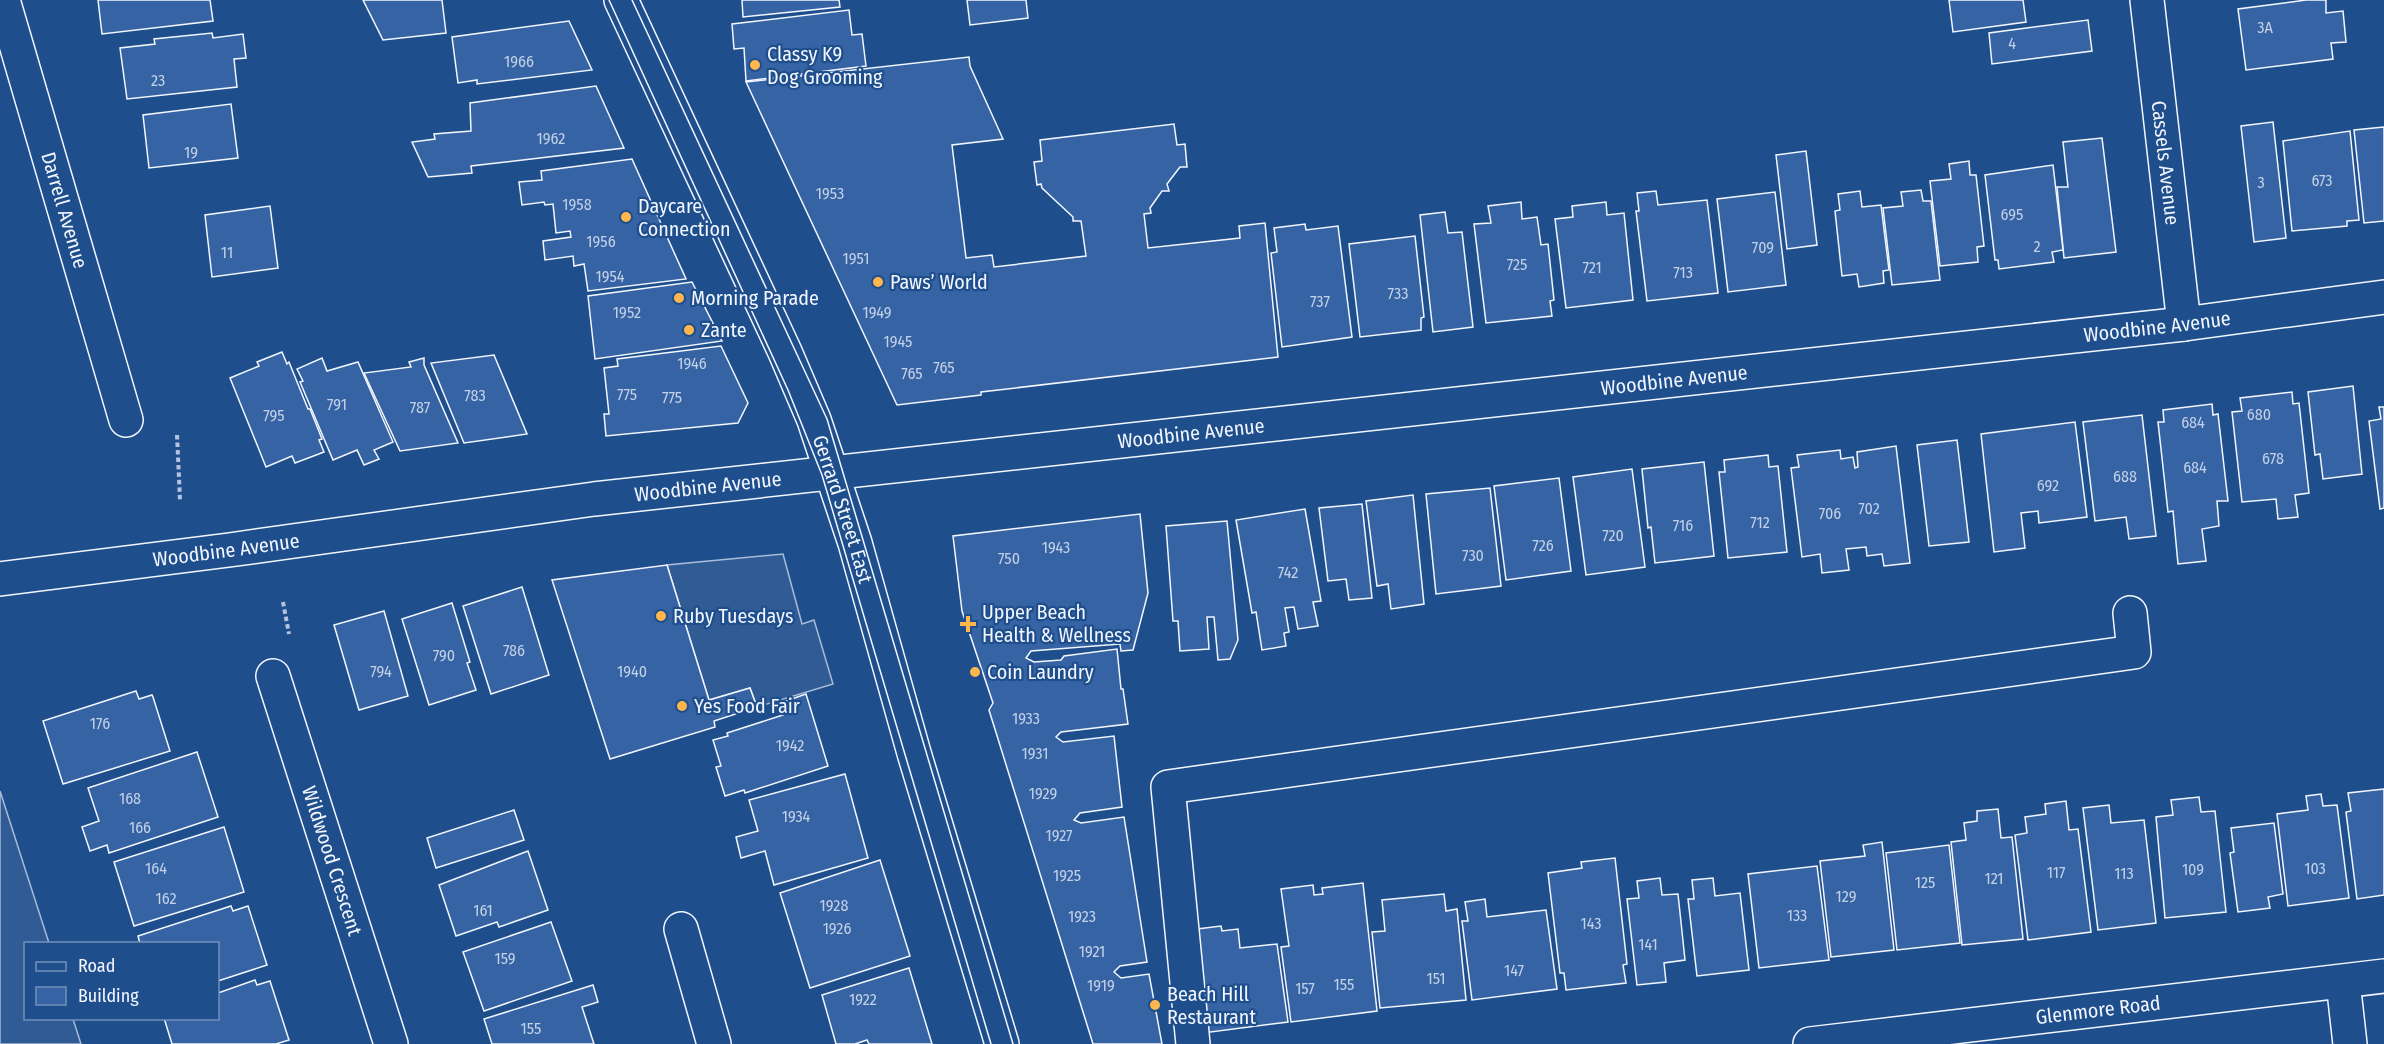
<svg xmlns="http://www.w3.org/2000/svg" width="2384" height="1044" font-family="'Fira Sans Condensed',sans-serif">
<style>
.built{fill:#305b95;stroke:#a8bbd7;stroke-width:1.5}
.building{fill:#3563a3;stroke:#f2f6ff;stroke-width:1.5}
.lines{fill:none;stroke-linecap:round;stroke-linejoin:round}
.minor-casing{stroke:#f2f6ff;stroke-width:36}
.major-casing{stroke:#f2f6ff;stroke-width:36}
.path{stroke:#b3c4dc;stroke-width:4;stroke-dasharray:4.5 3;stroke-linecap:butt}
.minor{stroke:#1f4e8c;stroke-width:33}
.major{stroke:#1f4e8c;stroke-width:33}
.tram{stroke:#f2f6ff;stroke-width:1.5}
.poi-dot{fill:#ffb74d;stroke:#1f4e8c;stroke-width:2}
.labels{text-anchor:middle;stroke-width:4.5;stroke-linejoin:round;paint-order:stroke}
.number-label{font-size:16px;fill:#c3d1e8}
.poi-label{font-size:20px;fill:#f2f6ff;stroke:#1f4e8c;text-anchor:start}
.street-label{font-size:20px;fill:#f2f6ff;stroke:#1f4e8c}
</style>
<rect width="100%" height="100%" fill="#1f4e8c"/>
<g class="built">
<path d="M783,554L802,624L814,620L833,684L757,707L750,688L709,700L667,565Z"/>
<path d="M0,791L49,943L26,944V1018L73,1019L81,1044H0Z"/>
</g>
<g class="building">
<path d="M98,0H210L213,21L102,34Z"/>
<path d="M363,0H442L446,33L383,40Z"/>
<path d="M742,0H839L840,7L743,17Z"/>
<path d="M967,0H1026L1028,18L970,25Z"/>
<path d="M1949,0H2023L2026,22L1953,32Z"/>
<path d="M2306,0H2326V13L2343,11L2346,42L2331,43L2333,59L2246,70L2238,9Z"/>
<path d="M849,10L852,35L862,34L866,66L746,81L744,48L734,49L732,24Z"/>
<path d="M2088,20L2092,51L1992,64L1989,33Z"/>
<path d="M569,21L592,70L477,84V80L458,83L452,37Z"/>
<path d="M212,33L213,38L243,34L246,58L234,59L237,87L127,99L120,48L155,44L154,39Z"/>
<path d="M969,57L970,66L1003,139L952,145L966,258L992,255L994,267L1086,256L1081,221H1073V217L1042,188L1041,184L1037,185L1034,162L1042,161L1040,140L1174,124L1177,145L1185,144L1187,167H1180L1167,184L1169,191H1162L1150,208L1151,213L1144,214L1148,248L1240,238L1239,226L1265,223L1278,357L981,392V395L897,405L746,82Z"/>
<path d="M596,86L624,148L471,166L472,173L428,177L412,142L435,139L434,134L471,131L470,103Z"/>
<path d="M231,104L238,158L149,168L143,115Z"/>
<path d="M2273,122L2286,238L2254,242L2241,126Z"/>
<path d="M2384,127V221L2364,223L2354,130Z"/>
<path d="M2350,131L2359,220L2347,221V226L2292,231L2283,141Z"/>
<path d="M2102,138L2116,252L2064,258L2057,187H2068L2063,142Z"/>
<path d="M1806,151L1817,245L1787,249L1776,155Z"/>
<path d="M632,159L686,279L588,291L584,264L574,266L573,256L545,260L543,241L571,237L570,231L556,233L553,204L545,205L544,202L522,205L519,182L542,180L541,171Z"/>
<path d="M1969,161L1970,175H1976L1984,246L1977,247L1978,262L1940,266L1930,181L1951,179L1949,164Z"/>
<path d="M2053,165L2063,250L2052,252L2054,262L1999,269L1998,260H1995L1985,175Z"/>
<path d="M1921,190L1923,201H1931L1940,280L1892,285L1883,208L1903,206L1901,192Z"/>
<path d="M1656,191L1658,205L1707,200L1718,293L1647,301L1636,211H1639L1637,193Z"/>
<path d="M1860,191L1862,207L1881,205L1889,270L1883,271L1884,283L1859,287L1857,274L1842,276L1835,211L1840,210L1838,194Z"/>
<path d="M1775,192L1786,285L1728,292L1717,199Z"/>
<path d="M1521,202L1522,219L1537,217L1541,245L1548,244L1554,300L1550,301L1552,316L1486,323L1474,224L1491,223L1488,206Z"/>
<path d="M1606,202L1607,215L1624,213L1633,300L1566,308L1555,219L1573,217L1572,206Z"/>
<path d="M270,206L278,268L212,277L205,215Z"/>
<path d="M1445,212L1448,233L1462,232L1473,327L1433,332L1420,215Z"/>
<path d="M1305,224L1306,230L1338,226L1352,337L1282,347L1271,253L1277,252L1274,228Z"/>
<path d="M1415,236L1424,317L1421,318V330L1360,337L1349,244Z"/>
<path d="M692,282L722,341L595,359L588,296Z"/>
<path d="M721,346L748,403L738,423L606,436L604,414H609L604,368L618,366L617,359Z"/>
<path d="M282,352L287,364L289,362L308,409H310L322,439L319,440L324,452L295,463L292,456L266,467L230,378L259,366L257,362Z"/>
<path d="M494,355L527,434L464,443L431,363Z"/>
<path d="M322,358L327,371L358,362L393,442L374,450L379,459L364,465L357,450L333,460L300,382L303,381L297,369Z"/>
<path d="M424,358V365L458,443L400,451L364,373L411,367L409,362Z"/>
<path d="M2353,386L2362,474L2323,479L2320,454L2315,455L2308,392Z"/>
<path d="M2292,392L2293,404L2299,403L2309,493L2295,495L2298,517L2278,519L2276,499L2242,502L2232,412L2242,411L2240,398Z"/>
<path d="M2212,404L2213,415L2218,414L2228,501H2217L2219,526L2202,529L2206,561L2178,564L2173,511L2168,512L2158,422H2164L2163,410Z"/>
<path d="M2379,407H2384V508L2380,509L2369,421L2381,419Z"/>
<path d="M2142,415L2156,536L2129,539L2126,517L2095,521L2083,422Z"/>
<path d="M2075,422L2087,517L2039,523L2038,511L2021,513L2025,548L1994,552L1981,434Z"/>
<path d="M1957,440L1969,542L1929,546L1917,445Z"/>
<path d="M1896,446L1910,563L1884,566L1882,554L1867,556L1866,547L1846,549L1849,570L1822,573L1820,554L1802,557L1791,468L1799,467L1797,455L1840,450L1841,459L1853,457L1855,468L1858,467L1857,452Z"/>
<path d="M1768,455L1769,467L1778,466L1787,552L1728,558L1719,472H1725L1724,460Z"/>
<path d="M1704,462L1714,556L1655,563L1651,527L1648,528L1642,469Z"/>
<path d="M1632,469L1645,567L1586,575L1573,477Z"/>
<path d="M1559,478L1571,571L1506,580L1494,486Z"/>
<path d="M1490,488L1501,586L1436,594L1426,494Z"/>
<path d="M1413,495L1424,604L1391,609L1388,584L1377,586L1366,501Z"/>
<path d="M1362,504L1372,598L1349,600L1346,579L1328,581L1319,508Z"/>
<path d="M1305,509L1321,601L1313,602L1318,626L1298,629L1294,607L1285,608L1289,632L1284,633L1286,646L1262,650L1256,612L1252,613L1236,520Z"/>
<path d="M1140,514L1148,593L1133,650L1121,651L1120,644L1031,651L1026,658L1034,662L1061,660L1064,656L1117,649L1121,689H1123L1128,724L1061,732L1056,737L1063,742L1114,736L1122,807L1080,813L1074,820L1081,823L1124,817L1147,962L1120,966L1114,972L1121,978L1149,974L1162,1044H1093L989,710L993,703L962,611L953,536Z"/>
<path d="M1227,521L1238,640L1230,659L1218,660L1214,617H1207L1209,649L1180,651L1178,621H1173L1166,526Z"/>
<path d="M667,565L709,700L750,688L757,707L714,721L715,727L610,759L552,580Z"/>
<path d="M522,587L549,675L491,694L463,606Z"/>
<path d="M452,603L470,662L467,663L476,690L429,705L402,619Z"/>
<path d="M384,611L408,696L359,710L334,625Z"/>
<path d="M136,691L139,699L152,695L153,697L170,751L63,784L43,721Z"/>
<path d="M806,694L828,766L745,793L744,790L725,796L716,767L721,766L713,740L728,736L727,733L783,715L780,703Z"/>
<path d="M197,752L218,817L109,853L107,845L90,851L82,827L99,821L88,788Z"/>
<path d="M845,774L868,858L774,885L765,851L741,858L736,837L758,831L749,800Z"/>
<path d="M2384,789V895L2357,899L2346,812L2351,811L2348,793Z"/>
<path d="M2321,794L2323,806L2337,805L2349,898L2288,906L2277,814L2308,810L2306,796Z"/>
<path d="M2199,797L2201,812L2215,811L2226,912L2165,918L2156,817L2173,815L2171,800Z"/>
<path d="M2066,801L2069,830L2078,829L2091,932L2028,940L2015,835L2027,833L2025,817L2046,814L2045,804Z"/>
<path d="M2109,805L2111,823L2144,820L2156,923L2098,930L2083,808Z"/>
<path d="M1998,809L2001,838L2012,837L2023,939L1962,945L1951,842L1966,840L1964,823L1977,821V811Z"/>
<path d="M514,810L524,840L436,868L427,838Z"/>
<path d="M2274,823L2283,894L2268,897L2270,908L2238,912L2230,853L2234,852L2231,828Z"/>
<path d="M224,827L244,892L134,926L114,862Z"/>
<path d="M1882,842L1894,950L1831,957L1820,861L1865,856L1863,845Z"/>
<path d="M1949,845L1960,943L1897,950L1886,853Z"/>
<path d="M528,851L548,910L499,927L497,922L456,936L439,885Z"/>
<path d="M1615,858L1627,964L1623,965L1626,983L1566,990L1564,973H1560L1548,873L1582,868L1581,862Z"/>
<path d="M880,860L910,956L810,988L780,893Z"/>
<path d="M1817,866L1829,960L1759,968L1748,874Z"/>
<path d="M1660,878L1662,895L1678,894L1685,960L1664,963L1666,982L1637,985L1627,899L1639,898L1637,881Z"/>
<path d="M1713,878L1715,896L1740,893L1749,970L1697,976L1688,899H1694L1692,880Z"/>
<path d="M1363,883L1377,1011L1291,1022L1281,947L1289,946L1281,889L1313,885L1314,895L1323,894L1322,888Z"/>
<path d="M1444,894L1446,911L1457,909L1466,1000L1380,1008L1372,932L1385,931L1382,900Z"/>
<path d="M1485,899L1487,917L1546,910L1557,989L1472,1000L1462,921H1468L1465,902Z"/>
<path d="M231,906L233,911L248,906L267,965L218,981V944H140L138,936Z"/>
<path d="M551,922L572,981L484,1011L463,952Z"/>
<path d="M1221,926L1222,931L1238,929L1240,948L1277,944L1288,1022L1203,1033L1189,930Z"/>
<path d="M909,968L932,1044H869L867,1040L855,1044H836L822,995Z"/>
<path d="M255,980L257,985L270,981L289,1040L276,1044H172L164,1018H218V993Z"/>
<path d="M593,985L598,1002L582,1007L594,1044H492L484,1019Z"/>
</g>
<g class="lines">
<g class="minor-casing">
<g id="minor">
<path id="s1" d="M3,0L126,420"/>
<path id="s2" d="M2147,0L2184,324"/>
<path id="s3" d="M273,676L391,1044"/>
<path d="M681,929L714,1044"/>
<path d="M2343,982L2350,1044"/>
<path d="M1193,1044L1168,787L2134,652L2130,613"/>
<path id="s4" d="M1810,1044L2384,976"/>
</g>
</g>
<g class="major-casing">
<g id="major">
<path id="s5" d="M621,0L785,352L814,420L855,543L914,753L1002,1044"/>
<path id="s6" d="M0,579L229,550L594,499L2184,324L2384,297"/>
</g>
</g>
<g class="path">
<path d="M177,435L180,500"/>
<path d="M283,602L289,634"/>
</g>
<use href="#minor" class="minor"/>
<use href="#major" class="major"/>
<g class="tram">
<path d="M609,0L788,390L822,475L991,1044"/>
<path d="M632,0L827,419L1013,1044"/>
</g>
</g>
<g class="poi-dot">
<circle cx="755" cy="65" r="6"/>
<circle cx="626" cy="217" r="6"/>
<circle cx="878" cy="282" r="6"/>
<circle cx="679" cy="298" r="6"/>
<circle cx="689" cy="330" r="6"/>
<circle cx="661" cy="616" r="6"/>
<path d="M965 615h6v6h6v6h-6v6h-6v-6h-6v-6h6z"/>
<circle cx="975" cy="672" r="6"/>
<circle cx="682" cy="706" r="6"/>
<circle cx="1155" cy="1005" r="6"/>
</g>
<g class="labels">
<g class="number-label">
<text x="2265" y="33">3A</text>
<text x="2012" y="49">4</text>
<text x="519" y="67">1966</text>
<text x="158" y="86">23</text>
<text x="551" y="144">1962</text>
<text x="191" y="158">19</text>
<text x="2322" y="186">673</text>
<text x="2261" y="188">3</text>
<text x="830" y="199">1953</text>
<text x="577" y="210">1958</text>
<text x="2012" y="220">695</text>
<text x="601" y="247">1956</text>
<text x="2037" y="252">2</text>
<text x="1763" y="253">709</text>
<text x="227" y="258">11</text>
<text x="856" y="264">1951</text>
<text x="1517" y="270">725</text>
<text x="1592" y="273">721</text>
<text x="1683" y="278">713</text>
<text x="610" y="282">1954</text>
<text x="1398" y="299">733</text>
<text x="1320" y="307">737</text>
<text x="627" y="318">1952</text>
<text x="877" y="318">1949</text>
<text x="898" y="347">1945</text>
<text x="692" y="369">1946</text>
<text x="944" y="373">765</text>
<text x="912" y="379">765</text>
<text x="627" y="400">775</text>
<text x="475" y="401">783</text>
<text x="672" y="403">775</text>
<text x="337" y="410">791</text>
<text x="420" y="413">787</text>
<text x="2259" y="420">680</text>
<text x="274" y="421">795</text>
<text x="2193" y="428">684</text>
<text x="2273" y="464">678</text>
<text x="2195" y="473">684</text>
<text x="2125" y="482">688</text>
<text x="2048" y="491">692</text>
<text x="1869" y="514">702</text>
<text x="1830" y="519">706</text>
<text x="1760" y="528">712</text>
<text x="1683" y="531">716</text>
<text x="1613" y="541">720</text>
<text x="1543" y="551">726</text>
<text x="1056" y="553">1943</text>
<text x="1473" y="561">730</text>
<text x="1009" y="564">750</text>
<text x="1288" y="578">742</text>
<text x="514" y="656">786</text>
<text x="444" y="661">790</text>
<text x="381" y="677">794</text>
<text x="632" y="677">1940</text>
<text x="1026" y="724">1933</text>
<text x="100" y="729">176</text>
<text x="790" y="751">1942</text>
<text x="1035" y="759">1931</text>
<text x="1043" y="799">1929</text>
<text x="130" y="804">168</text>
<text x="796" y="822">1934</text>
<text x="140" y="833">166</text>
<text x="1059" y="841">1927</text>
<text x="156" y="874">164</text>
<text x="2315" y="874">103</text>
<text x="2193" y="875">109</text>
<text x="2056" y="878">117</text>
<text x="2124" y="879">113</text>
<text x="1067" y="881">1925</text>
<text x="1994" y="884">121</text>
<text x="1925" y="888">125</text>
<text x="1846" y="902">129</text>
<text x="166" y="904">162</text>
<text x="834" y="911">1928</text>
<text x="483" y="916">161</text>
<text x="1797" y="921">133</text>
<text x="1082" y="922">1923</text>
<text x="1591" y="929">143</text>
<text x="837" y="934">1926</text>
<text x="1648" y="950">141</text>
<text x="1092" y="957">1921</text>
<text x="505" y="964">159</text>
<text x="1514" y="976">147</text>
<text x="1436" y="984">151</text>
<text x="1344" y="990">155</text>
<text x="1101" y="991">1919</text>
<text x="1305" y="994">157</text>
<text x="863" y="1005">1922</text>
<text x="531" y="1034">155</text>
</g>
<g class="poi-label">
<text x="767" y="61">Classy K9<tspan x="767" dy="23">Dog Grooming</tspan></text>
<text x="638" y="213">Daycare<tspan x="638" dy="23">Connection</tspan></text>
<text x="890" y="289">Paws’ World</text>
<text x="691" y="305">Morning Parade</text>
<text x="701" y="337">Zante</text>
<text x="982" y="619">Upper Beach<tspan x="982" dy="23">Health &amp; Wellness</tspan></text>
<text x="673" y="623">Ruby Tuesdays</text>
<text x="987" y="679">Coin Laundry</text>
<text x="694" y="713">Yes Food Fair</text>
<text x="1167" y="1001">Beach Hill<tspan x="1167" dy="23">Restaurant</tspan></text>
</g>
<g class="street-label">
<text dy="7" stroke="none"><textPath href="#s2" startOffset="164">Cassels Avenue</textPath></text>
<text dy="7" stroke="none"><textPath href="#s1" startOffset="219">Darrell Avenue</textPath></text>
<text dy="7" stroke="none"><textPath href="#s6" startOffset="2172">Woodbine Avenue</textPath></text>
<text dy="7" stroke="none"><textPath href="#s6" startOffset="1686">Woodbine Avenue</textPath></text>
<text dy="7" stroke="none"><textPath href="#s6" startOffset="1200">Woodbine Avenue</textPath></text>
<text dy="7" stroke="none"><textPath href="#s6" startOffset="714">Woodbine Avenue</textPath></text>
<text dy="7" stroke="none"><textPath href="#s5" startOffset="556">Gerrard Street East</textPath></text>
<text dy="7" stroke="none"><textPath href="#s6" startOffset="228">Woodbine Avenue</textPath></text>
<text dy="7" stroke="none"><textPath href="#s3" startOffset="194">Wildwood Crescent</textPath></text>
<text dy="7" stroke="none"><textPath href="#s4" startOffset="290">Glenmore Road</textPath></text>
</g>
</g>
<rect x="24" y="942" width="195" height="78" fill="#1f4e8c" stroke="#7391ba" stroke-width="1.5"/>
<rect x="36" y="962" width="30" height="9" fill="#1f4e8c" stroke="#7391ba" stroke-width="1.5"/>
<text x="78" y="972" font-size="18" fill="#f2f6ff">Road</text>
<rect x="36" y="987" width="30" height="18" fill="#3563a3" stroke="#7391ba" stroke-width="1.5"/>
<text x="78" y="1002" font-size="18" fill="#f2f6ff">Building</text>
</svg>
